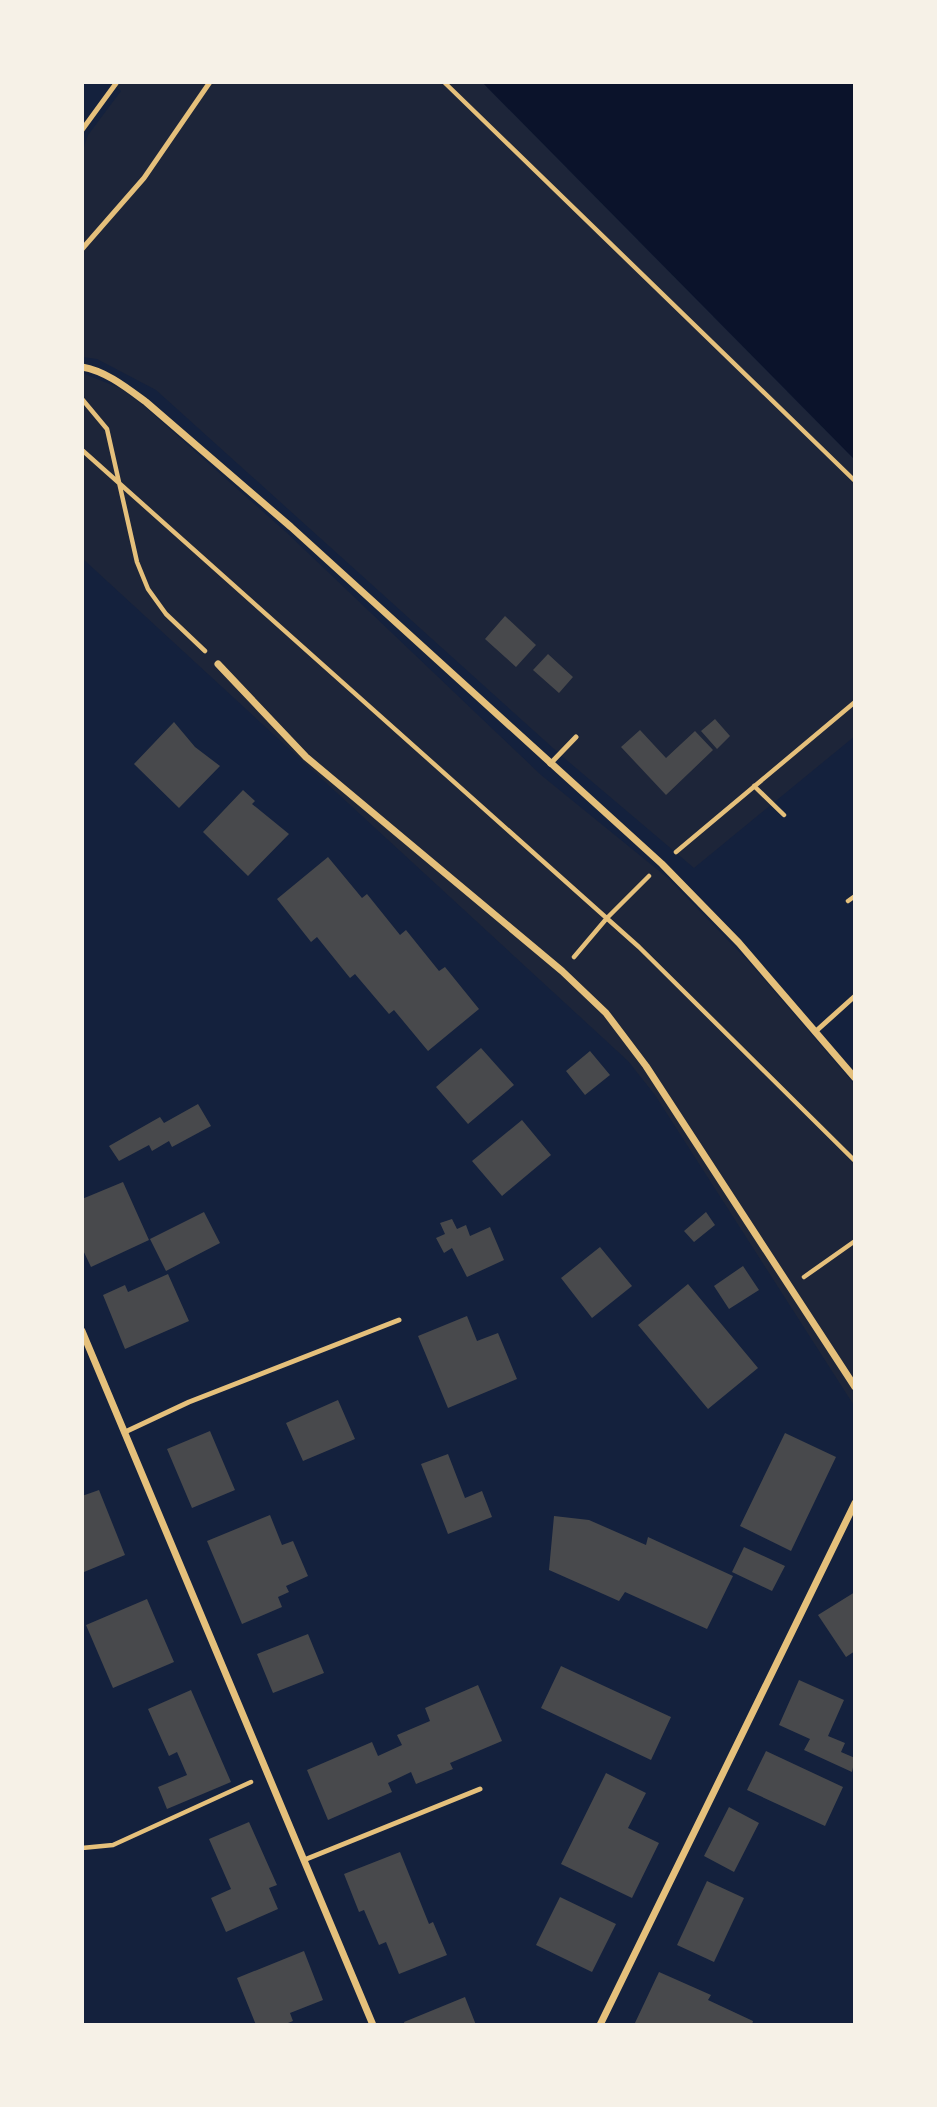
<svg xmlns="http://www.w3.org/2000/svg" width="937" height="2107" viewBox="0 0 937 2107" font-family="'Roboto Condensed',sans-serif">
<style>
.green{fill:#1d2539}
.water{fill:#0b132b}
.building{fill:#48494c}
.lines{fill:none;stroke-linecap:round;stroke-linejoin:round}
.path{stroke:#e5c07b;stroke-width:4.5}
.service{stroke:#e5c07b;stroke-width:5}
.minor{stroke:#e5c07b;stroke-width:7}
</style>
<rect width="100%" height="100%" fill="#14213d"/>
<path class="green" d="M111 82H482L855 460V736L694 868 563 757 156 390 97 359 82 357V153L88 135 121 91Z
M82 373 122 389 144 406 286 532 541 775 669 879 749 962 855 1085V1407L655 1095 628 1061 82 558Z"/>
<path class="water" d="M482 82H855V460Z"/>
<path class="building" d="M505 616 536 645 516 667 485 639Z
M548 654 573 677 559 693 533 670Z
M715 719 730 736 717 749 701 731Z
M174 722 195 747 220 766 179 808 134 764Z
M640 730 666 758 695 731 713 750 666 795 621 747Z
M243 790 255 801 252 804 289 834 248 876 203 832Z
M328 857 362 898 367 894 400 935 406 930 439 971 445 967 479 1009 428 1051 394 1010 389 1014 355 974 350 978 317 937 311 942 277 899Z
M481 1048 514 1085 468 1124 436 1087Z
M590 1051 610 1075 585 1095 566 1071Z
M198 1104 211 1126 172 1147 169 1141 152 1151 149 1145 119 1161 109 1146 160 1117 164 1123Z
M522 1120 551 1155 502 1196 472 1161Z
M123 1182 149 1240 91 1267 82 1248V1199Z
M204 1212 220 1243 166 1271 150 1239Z
M706 1212 715 1225 694 1242 684 1231Z
M452 1219 457 1229 466 1225 470 1236 490 1227 504 1260 467 1277 452 1248 444 1253 436 1238 445 1234 440 1223Z
M600 1247 632 1286 592 1318 561 1278Z
M743 1266 759 1290 729 1309 714 1286Z
M168 1274 189 1321 125 1349 103 1295 125 1285 128 1292Z
M688 1284 758 1368 708 1409 638 1325Z
M467 1316 477 1341 498 1333 517 1379 448 1408 418 1336Z
M338 1400 355 1439 303 1461 286 1423Z
M210 1431 235 1490 192 1508 167 1449Z
M785 1433 836 1457 791 1551 740 1526Z
M448 1454 465 1498 482 1491 492 1517 448 1534 421 1464Z
M99 1490 125 1555 84 1572 82 1496Z
M270 1515 282 1545 293 1541 308 1576 286 1586 289 1592 278 1597 282 1607 242 1624 207 1541Z
M554 1516 589 1520 646 1545 648 1537 733 1576 707 1629 625 1592 619 1601 549 1570Z
M744 1547 785 1566 772 1591 732 1572Z
M855 1592V1651L846 1657 818 1615Z
M147 1599 174 1662 113 1688 86 1625Z
M308 1634 324 1673 273 1693 257 1654Z
M561 1666 671 1717 651 1760 541 1708Z
M799 1680 844 1700 828 1736 845 1743 841 1752 855 1758 852 1772 804 1750 810 1739 779 1725Z
M478 1685 502 1741 450 1763 453 1769 416 1784 411 1772 388 1783 392 1792 328 1820 307 1770 372 1742 378 1756 402 1745 397 1735 430 1721 425 1708Z
M191 1690 231 1782 167 1809 158 1787 187 1775 177 1752 169 1756 148 1709Z
M766 1751 843 1787 825 1826 747 1790Z
M606 1773 646 1793 628 1828 659 1843 632 1898 561 1864Z
M729 1807 759 1823 734 1872 704 1856Z
M249 1822 277 1885 269 1888 278 1909 226 1932 211 1898 231 1889 209 1839Z
M400 1852 429 1924 433 1922 447 1955 399 1974 386 1942 379 1945 364 1910 359 1912 344 1874Z
M707 1881 744 1898 714 1962 677 1945Z
M560 1897 616 1924 592 1972 536 1945Z
M304 1951 323 2000 290 2013 293 2021 283 2025H256L237 1978Z
M659 1972 711 1995 708 2000 753 2021 752 2025H634Z
M465 1997 476 2025H405L404 2022Z"/>
<g class="lines">
<path class="path" d="M444 82 855 481
M82 399 107 429 137 562 148 589 166 614 205 651
M82 450 639 947 855 1161
M754 786 784 815
M676 852 855 702
M848 901 855 896
M574 957 607 918 649 876
M804 1277 855 1241
M82 1848 113 1845 251 1782"/>
<path class="service" d="M82 130 117 82
M82 249 144 178 210 82
M550 764 576 737
M815 1032 855 996
M125 1432 189 1402 399 1320
M304 1860 480 1789"/>
<path class="minor" d="M82 367C106 371 127 388 146 402L291 527 662 864 739 943 855 1078
M218 664 306 757 562 971 606 1013 646 1066 855 1387
M82 1331 373 2025
M600 2025 855 1503"/>
</g>
<rect width="937" height="2107" fill="none" stroke="#f6f1e7" stroke-width="168"/>
</svg>
